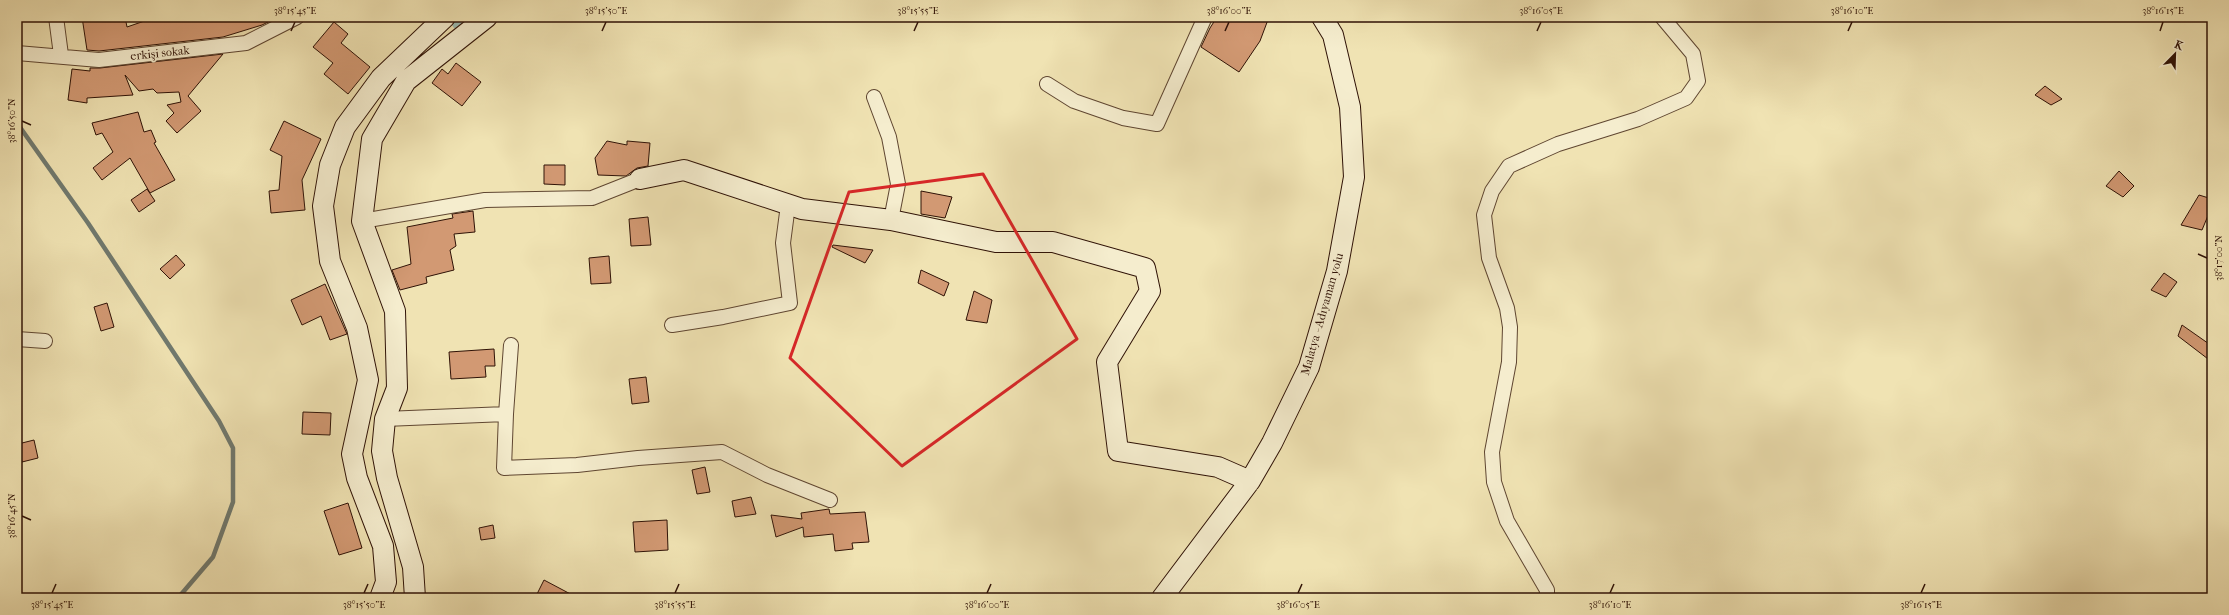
<svg xmlns="http://www.w3.org/2000/svg" width="2229" height="615" viewBox="0 0 2229 615" font-family="'IM FELL French Canon',serif">
<style>
.lines{fill:none;stroke-linecap:round;stroke-linejoin:round}
.stream{stroke:#70796e;stroke-width:4.5}
.canal{stroke:#9bbdb4;stroke-width:17}
.building{fill:#d29973;stroke:#2f1206}
.street-casing{stroke:#5f4631;stroke-width:16}
.secondary-casing{stroke:#2f1206;stroke-width:22}
.street{stroke:#f5edce;stroke-width:14}
.secondary{stroke:#f5edce;stroke-width:20}
.marked{fill:none;stroke:#d62828;stroke-width:3;stroke-linejoin:round}
.ticks{fill:none;stroke:#2f1206;stroke-width:1.5}
.labels{text-anchor:middle;stroke-width:3.5;stroke-linejoin:round;paint-order:stroke}
.street-label{font-size:12px;fill:#2f1206;stroke:#f5edce}
.neatline{fill:none;stroke:#2f1206;stroke-width:1.5}
.ticks-label{font-size:10px;text-anchor:middle;fill:#2f1206}
</style>
<rect width="100%" height="100%" fill="#f0e3b3"/>
<filter id="stains"><feTurbulence type="fractalNoise" baseFrequency=".005" numOctaves="4"/><feColorMatrix values="0 0 0 0 .2 0 0 0 0 .09 0 0 0 0 .02 0 0 0 .5 -.17"/></filter>
<radialGradient id="worn" r=".72"><stop offset=".6" stop-color="#630" stop-opacity="0"/><stop offset="1" stop-color="#630" stop-opacity=".3"/></radialGradient>
<g class="lines">
<path class="stream" d="M17 123 88 223 219 421 233 448V502L213 557 178 598"/>
<path class="canal" d="M460 22 465 17"/>
</g>
<path class="building" d="M82 17H125L127 27 156 17H278L262 25 223 37 99 51 87 50Z
M1217 17H1269L1260 41 1239 72 1201 47 1210 28Z
M334 22 348 34 341 43 370 67 348 94 324 74 333 63 313 47Z
M223 54 188 96 201 111 177 133 166 121 174 113 167 105 181 102 179 92 157 93 153 89 139 91 125 75 133 95 87 98V103L68 100 72 69 90 71V68H100Z
M456 63 481 82 462 106 432 83 442 69 448 74Z
M2045 86 2062 99 2051 105 2035 95Z
M138 112 144 132 151 130 156 142 154 143 175 180 150 193 130 158 102 180 93 168 113 152 102 133 96 135 92 123Z
M284 121 321 139 302 180 305 210 271 213 269 191 279 190 282 156 270 150Z
M607 141 627 145V141L650 143 648 166 637 168 626 176 598 175 595 158Z
M544 165H565V185L544 184Z
M2119 171 2134 186 2123 197 2106 186Z
M147 189 155 201 139 212 131 200Z
M921 191 952 197 945 218 921 214Z
M2199 195 2212 199V206L2202 230 2181 225Z
M473 211 475 232 454 234 456 246 450 250 454 270 426 277 427 283 400 290 392 270 411 264 407 227 453 218 452 214Z
M648 217 651 245 631 246 629 219Z
M833 245 873 250 865 263 832 247Z
M176 255 185 265 170 279 160 269Z
M609 256 611 283 591 284 589 258Z
M921 270 949 283 944 296 918 283Z
M2164 273 2177 282 2166 297 2151 290Z
M325 284 347 334 330 340 321 316 302 325 291 300Z
M974 291 992 300 987 323 966 320Z
M107 303 114 327 101 331 94 307Z
M2182 325 2212 346V362L2178 336Z
M494 349 495 366H485L486 377 451 379 449 352Z
M646 377 649 402 632 404 629 379Z
M303 412 331 413 330 435 302 434Z
M34 440 38 458 22 462 18 444Z
M705 467 710 492 697 494 692 470Z
M751 497 756 514 735 517 732 501Z
M348 503 362 548 339 555 324 511Z
M829 509 830 514 865 512 869 542 852 543 853 549 835 551 833 534 804 537 803 527 776 537 771 515 802 519 801 513Z
M667 520 668 550 635 552 633 522Z
M493 525 495 538 481 540 479 528Z
M544 580 578 598H535Z"/>
<g class="lines">
<g class="street-casing">
<path id="street" d="M56 17 61 55
M17 53 99 60 246 43 297 17
M1047 84 1074 101 1123 118 1157 124 1205 17
M874 97 889 137 898 184 891 220
M362 221 485 200 592 198 640 179
M672 325 723 317 790 303 783 243 788 205
M17 339 45 341
M511 345 506 414 504 468 577 465 638 458 722 452 767 475 830 500
M385 419 506 414
M1547 598V590L1507 521 1494 482 1492 452 1509 362 1510 327 1507 308 1489 258 1484 215 1492 191 1509 166 1558 144 1638 119 1686 98 1698 81 1693 54 1662 17"/>
</g>
<g class="secondary-casing">
<path id="secondary" d="M640 179 684 170 802 209 891 220 996 242H1053L1145 268 1150 291 1107 362 1118 451 1218 467 1250 481
M380 598 386 582 383 546 357 478 352 454 368 380 357 328 330 261 323 206 330 165 345 127 381 78 445 17
M415 598 413 567 387 478 382 451 385 419 397 388 395 311 362 221 372 139 406 81 487 17
M1162 598 1250 481 1272 443 1309 367 1337 271 1354 177 1350 107 1333 35 1322 17"/>
</g>
<use href="#street" class="street"/>
<use href="#secondary" class="secondary"/>
</g>
<path class="marked" d="M983 174 1077 339 902 466 790 358 849 192Z"/>
<path class="ticks" d="M291 31 295 22M602 31 606 22M914 31 918 22M1225 31 1229 22M1537 31 1541 22M1848 31 1852 22M2160 31 2163 22M22 121 31 125M2198 254 2207 258M22 516 31 520M52 593 56 584M364 593 368 584M675 593 679 584M987 593 991 584M1298 593 1302 584M1610 593 1614 584M1921 593 1925 584"/>
<g class="labels">
<g class="street-label">
<text transform="translate(160 53) rotate(-6)" y="4">erkişi sokak</text>
<text transform="translate(1322 314) rotate(-74)" y="4">Malatya - Adıyaman yolu</text>
</g>
</g>
<rect width="2229" height="615" fill="none" stroke="#f0e3b3" stroke-width="44"/>
<g transform="translate(2175 54) rotate(23)" stroke="#f5edce" stroke-width="3" paint-order="stroke">
<path d="M0-3L7 15L0 10L-7 15Z" fill="#2f1206"/>
<text y="-6" font-size="11" font-weight="bold" text-anchor="middle" fill="#2f1206">K</text>
</g>
<rect x="22" y="22" width="2185" height="571" class="neatline"/>
<g class="ticks-label">
<text x="295" y="14">38°15'45"E</text>
<text x="606" y="14">38°15'50"E</text>
<text x="918" y="14">38°15'55"E</text>
<text x="1229" y="14">38°16'00"E</text>
<text x="1541" y="14">38°16'05"E</text>
<text x="1852" y="14">38°16'10"E</text>
<text x="2163" y="14">38°16'15"E</text>
<text transform="translate(11 121) rotate(-90)" y="4">38°16'50"N</text>
<text transform="translate(2218 258) rotate(-90)" y="4">38°17'00"N</text>
<text transform="translate(11 516) rotate(-90)" y="4">38°16'45"N</text>
<text x="52" y="608">38°15'45"E</text>
<text x="364" y="608">38°15'50"E</text>
<text x="675" y="608">38°15'55"E</text>
<text x="987" y="608">38°16'00"E</text>
<text x="1298" y="608">38°16'05"E</text>
<text x="1610" y="608">38°16'10"E</text>
<text x="1921" y="608">38°16'15"E</text>
</g>
<rect width="100%" height="100%" filter="url(#stains)"/>
<rect width="100%" height="100%" fill="url(#worn)"/>
</svg>
